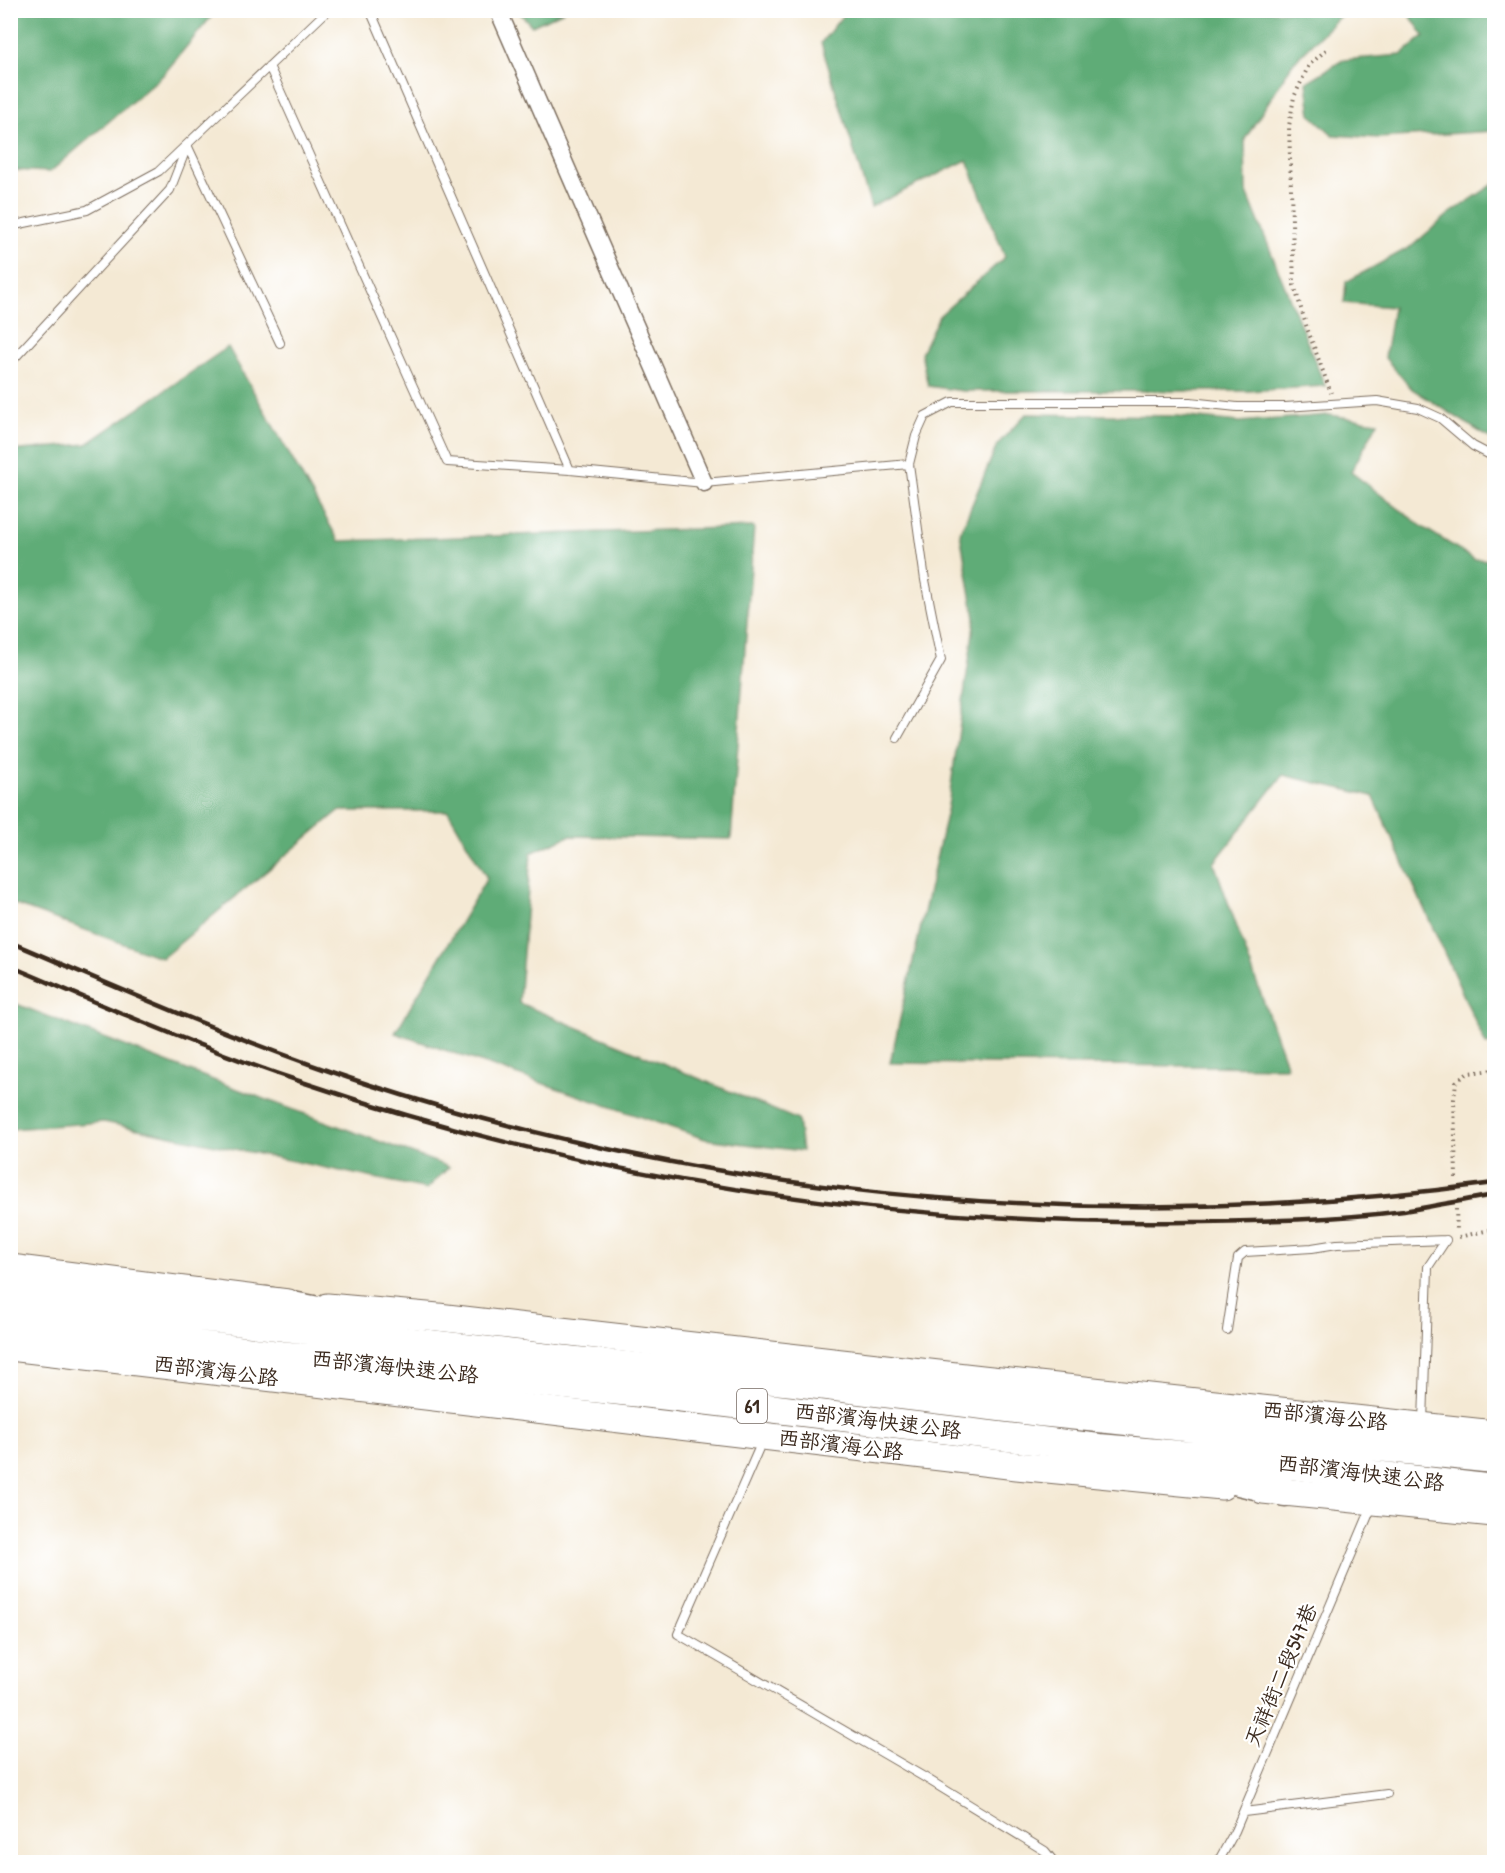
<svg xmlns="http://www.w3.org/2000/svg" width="1505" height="1873" viewBox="0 0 1505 1873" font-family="'Patrick Hand','LXGW WenKai TC',sans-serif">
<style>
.forest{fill:#5fac77;stroke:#4d6b4a;stroke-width:1.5}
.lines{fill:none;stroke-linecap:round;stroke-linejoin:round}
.service-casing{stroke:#7c6d5e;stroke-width:10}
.minor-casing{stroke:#7c6d5e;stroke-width:19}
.primary-casing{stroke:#7c6d5e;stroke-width:29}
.trunk-casing{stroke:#7c6d5e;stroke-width:31}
.path{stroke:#7c6d5e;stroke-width:4;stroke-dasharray:1.5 4.5;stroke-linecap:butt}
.service{stroke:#fff;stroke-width:8}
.minor{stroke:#fff;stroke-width:16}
.primary{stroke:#fff;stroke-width:27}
.trunk{stroke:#fff;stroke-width:28}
.rail{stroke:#3b2a1e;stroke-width:4.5}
.labels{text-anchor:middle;stroke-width:4.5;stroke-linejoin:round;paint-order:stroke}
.shield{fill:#fff;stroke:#766a62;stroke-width:1.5}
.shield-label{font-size:20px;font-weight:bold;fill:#3b2a1e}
.street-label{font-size:21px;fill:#3b2a1e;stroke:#fff}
</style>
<rect width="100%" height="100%" fill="#fff"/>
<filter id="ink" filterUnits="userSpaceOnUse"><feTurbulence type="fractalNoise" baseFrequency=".0167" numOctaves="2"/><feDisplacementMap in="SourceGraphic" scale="12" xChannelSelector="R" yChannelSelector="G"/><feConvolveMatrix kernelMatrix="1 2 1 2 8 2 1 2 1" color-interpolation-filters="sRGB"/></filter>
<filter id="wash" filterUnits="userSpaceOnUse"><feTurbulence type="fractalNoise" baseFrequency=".008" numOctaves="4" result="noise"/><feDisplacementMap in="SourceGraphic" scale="24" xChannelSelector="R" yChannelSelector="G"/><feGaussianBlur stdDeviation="1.35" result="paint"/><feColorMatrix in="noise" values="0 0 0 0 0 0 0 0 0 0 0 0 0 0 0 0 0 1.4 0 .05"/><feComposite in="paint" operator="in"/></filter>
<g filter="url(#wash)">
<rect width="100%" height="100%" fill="#f4e9d4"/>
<path class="forest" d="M847 10 1345 11 1293 63 1245 139 1246 190 1325 386 1249 391H963L928 386 921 353 939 316 1005 257 967 160 871 207 821 43Z
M10 11 11 10 216 11 163 75 50 172 11 170Z
M518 11H564L532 26Z
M1407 11H1494V131L1379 138 1333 135 1311 115 1307 82 1343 60 1401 55 1424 36Z
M1494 184V441L1412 389 1385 358 1393 307 1344 303 1346 282 1412 246 1449 214Z
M228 347 339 541 754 527 731 839 569 836 531 853 519 1003 798 1120 802 1151 705 1139 395 1033 487 878 448 811H339L162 958 11 903V451L87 444Z
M1026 414 1177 416 1239 422 1329 415 1378 422 1351 472 1424 528 1474 559 1494 560V1044L1486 1045 1373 796 1283 775 1214 863 1287 1067 890 1063 948 806 975 618 960 533 997 445Z
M11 1002 213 1080 449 1167 427 1189 104 1122 11 1129Z"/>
</g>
<g filter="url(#ink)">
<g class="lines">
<g class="service-casing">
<path id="service" d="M370 10 570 470
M269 66 447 462 570 470 704 483 909 464
M187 145 280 343
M10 226 87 210 159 171 328 10
M10 363 170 190 186 149
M897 738 941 660 925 580 909 464 916 436 925 416 952 402H1190L1237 407H1285L1377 401 1418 408 1440 418 1473 446 1494 457
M1227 1330 1238 1258 1245 1252 1312 1248 1337 1244 1446 1240
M1423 1423 1428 1267 1446 1240
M763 1439 678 1634 924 1777 1045 1851 1054 1862
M1244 1812 1387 1794
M1218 1862 1235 1831 1372 1506"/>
</g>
<g class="minor-casing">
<path id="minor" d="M498 10 704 483"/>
</g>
<g class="primary-casing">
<path id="primary" d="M10 1268 288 1303
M327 1307 438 1317 982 1379 1494 1434
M10 1347 1017 1466 1222 1486
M1263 1490 1494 1513"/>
</g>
<g class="trunk-casing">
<path id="trunk" d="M10 1295 576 1361 794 1382 1040 1412 1494 1459
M266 1301 350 1317
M10 1322 279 1355 660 1395 1099 1448 1263 1462 1494 1489
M1192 1470 1285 1492"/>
</g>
<path class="path" d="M1326 50 1309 65 1294 97 1289 126 1294 285 1307 328 1331 393
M1456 1178 1454 1099 1456 1082 1468 1073 1494 1070
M1456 1209 1457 1232
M1459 1237 1494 1229"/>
<use href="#service" class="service"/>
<use href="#minor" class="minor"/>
<use href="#primary" class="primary"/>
<use href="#trunk" class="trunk"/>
<path class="rail" d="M10 942C128 992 245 1044 367 1084 730 1202 1116 1234 1494 1183
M10 966C107 1007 202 1049 302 1082 587 1179 889 1226 1190 1222 1261 1221 1334 1220 1404 1211 1434 1206 1464 1200 1494 1195"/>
</g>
</g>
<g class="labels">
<rect class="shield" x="737" y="1389" width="30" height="34" rx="4.5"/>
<g class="shield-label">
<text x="752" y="1413">61</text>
</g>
<g class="street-label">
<text transform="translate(395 1367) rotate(6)" y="7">西部濱海快速公路</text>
<text transform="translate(216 1371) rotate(7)" y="7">西部濱海公路</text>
<text transform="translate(1325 1416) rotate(6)" y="7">西部濱海公路</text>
<text transform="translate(878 1421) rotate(7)" y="7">西部濱海快速公路</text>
<text transform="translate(841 1445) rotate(7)" y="7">西部濱海公路</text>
<text transform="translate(1361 1473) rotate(7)" y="7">西部濱海快速公路</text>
<text transform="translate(1281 1675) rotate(-67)" y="7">天祥街二段547巷</text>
</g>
</g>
<rect width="1505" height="1873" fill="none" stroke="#fff" stroke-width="36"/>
</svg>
